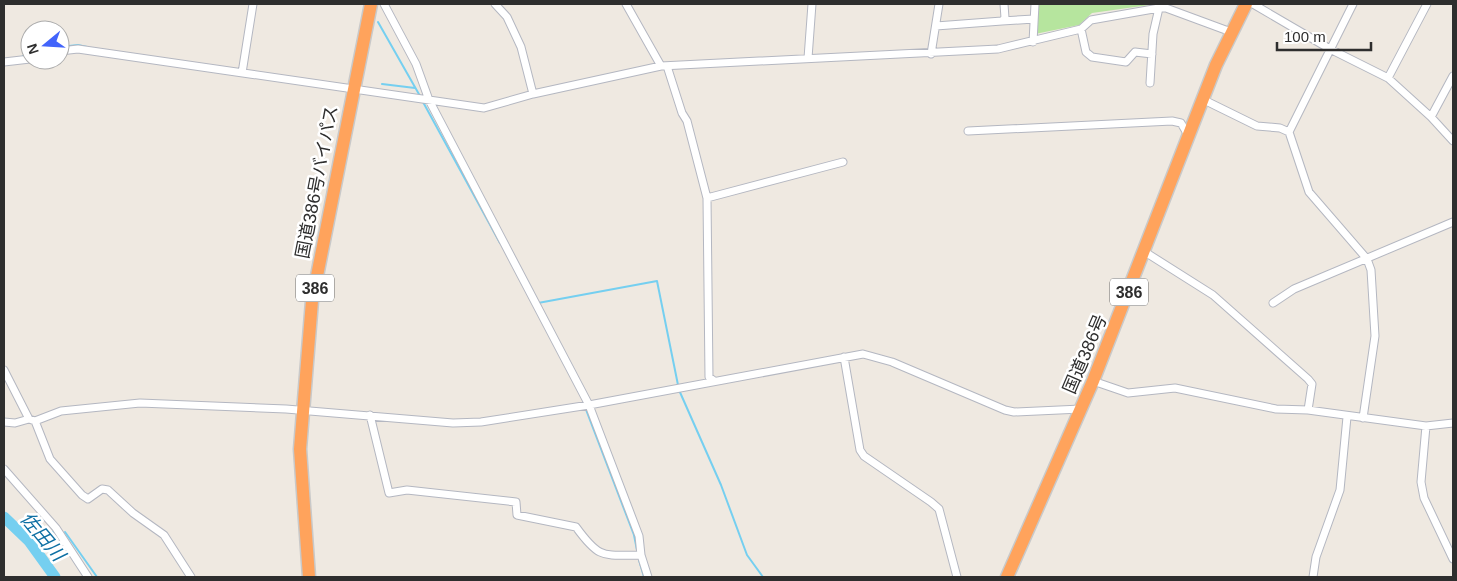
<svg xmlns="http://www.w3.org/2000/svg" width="1457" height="581" viewBox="0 0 1457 581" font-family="Arial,'Noto Sans JP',sans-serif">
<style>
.green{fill:#b6e59e}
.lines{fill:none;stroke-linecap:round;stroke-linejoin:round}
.stream{stroke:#75cff0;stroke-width:2}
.river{stroke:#75cff0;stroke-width:11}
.street-casing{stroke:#b4b7c1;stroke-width:9}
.highway-casing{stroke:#c9c9c9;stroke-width:15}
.street{stroke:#fff;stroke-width:7}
.highway{stroke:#ffa35c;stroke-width:12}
.labels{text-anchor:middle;stroke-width:5;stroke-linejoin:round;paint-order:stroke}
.shield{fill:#fff;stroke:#6d6d6d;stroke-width:1}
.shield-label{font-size:16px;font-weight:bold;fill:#2e2e2e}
.street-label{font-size:18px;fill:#2e2e2e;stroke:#fff}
.water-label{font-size:19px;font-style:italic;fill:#0d6fa3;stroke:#fff}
</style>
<rect width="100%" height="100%" fill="#efe9e1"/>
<path class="green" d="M1037 4H1156L1092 13 1079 25 1035 34Z"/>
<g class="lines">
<path class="stream" d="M378 22 420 96
M60 47 78 45 87 47
M23 56 30 55
M382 84 415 88
M423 102 500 243
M538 303 657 281 678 385
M679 390 721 485 747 555 763 577
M585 407 634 535 637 550
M65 532 97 577
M20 533 54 532
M639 560 644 577"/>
<path class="river" d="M4 517 29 541 55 577"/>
<g class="street-casing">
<path id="street" d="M384 4 416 64 429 100 589 405 639 536 641 555 648 577
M495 4 507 17 521 47 533 94
M626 4 661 66
M1253 4 1330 49 1388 78 1431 117 1453 141
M1002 21 1034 19
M936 26 1002 21 1005 18 1004 4
M1081 29 1086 52 1092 57 1126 62 1135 52 1152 54
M1033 42 1035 4
M60 51 78 49 484 108 533 94 661 66 998 49 1081 29 1091 20 1159 8H1166L1231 32
M931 54 939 4
M808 58 812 4
M4 62 30 59
M667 66 682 113 687 121 707 198 709 377 713 380
M242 73 253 4
M1388 78 1427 4
M1150 83 1153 34 1159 8
M1202 99 1257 126 1280 128 1289 132 1309 192 1367 259 1371 270 1375 336 1363 418
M1431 117 1453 76
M968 131 1172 121 1181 123 1188 135
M1289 132 1353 4
M707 198 843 162
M1145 252 1213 295 1308 379 1312 384 1308 410
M1273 303 1294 289 1453 222
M844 357 860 450 864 456 931 502 939 509 957 577
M4 370 29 419
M1093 381 1128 393 1175 388 1276 409 1308 410 1426 426 1453 423
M370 415 389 493 407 490 516 502 517 515 576 527C600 560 603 555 641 555
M35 421 50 459 82 495 88 499 102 489 108 490 133 513 164 535 191 577
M4 422 15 423 29 419 35 421 61 411 140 403 286 409 453 423 481 422 589 405 863 354 892 362 1005 410 1014 412 1081 409
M1426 426 1421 482 1424 498 1453 559
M4 469 56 528 88 577
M1313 577 1316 557 1340 490 1347 417"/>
</g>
<g class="highway-casing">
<path id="highway" d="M309 577 300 449 312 301 371 4
M1007 577 1093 381 1216 65 1246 4"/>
</g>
<use href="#street" class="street"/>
<use href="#highway" class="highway"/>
</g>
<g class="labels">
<g class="shield">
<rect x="296" y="274.5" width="38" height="27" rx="4"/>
<rect x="1110" y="278.5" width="38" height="27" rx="4"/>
</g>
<g class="shield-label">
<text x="315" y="294">386</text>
<text x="1129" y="298">386</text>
</g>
<g class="street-label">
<text transform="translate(317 182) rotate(-79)" y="6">国道386号バイパス</text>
<text transform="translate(1085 354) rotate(-67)" y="6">国道386号</text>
</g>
<g class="water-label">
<text transform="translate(43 536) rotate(50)" y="7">佐田川</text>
</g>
</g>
<rect width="1457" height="581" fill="none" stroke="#2e2e2e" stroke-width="10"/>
<g transform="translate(45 45) rotate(252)"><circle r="24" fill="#ffffff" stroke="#ababab"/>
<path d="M0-4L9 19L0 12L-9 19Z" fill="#4264fb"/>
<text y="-8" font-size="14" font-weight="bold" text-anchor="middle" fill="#2e2e2e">N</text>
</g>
<path d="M1277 42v8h94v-8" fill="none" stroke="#2e2e2e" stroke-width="2.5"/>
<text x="1284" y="42" font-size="15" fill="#2e2e2e" stroke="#ffffff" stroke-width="4" paint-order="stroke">100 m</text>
</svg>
